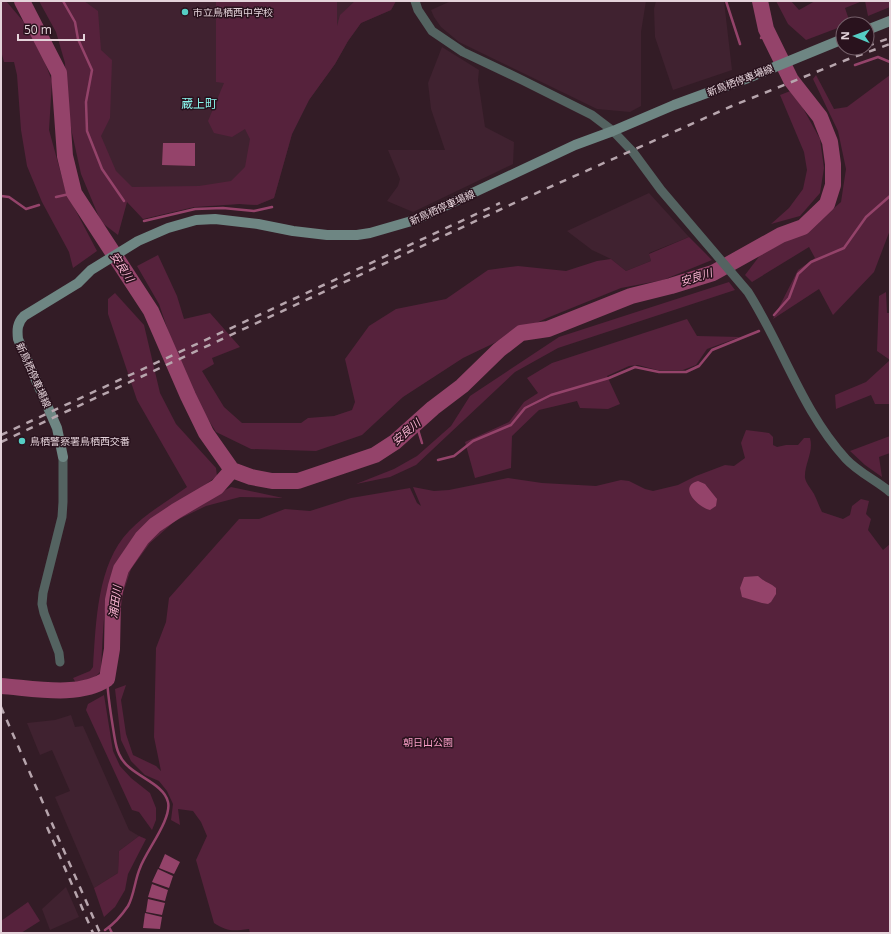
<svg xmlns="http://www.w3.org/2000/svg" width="891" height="934" viewBox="0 0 891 934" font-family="'Open Sans','Noto Sans JP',sans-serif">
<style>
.built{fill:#402230}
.green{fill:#56223c}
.water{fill:#94436a}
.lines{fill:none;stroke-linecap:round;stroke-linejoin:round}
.stream{stroke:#94436a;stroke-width:2.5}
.river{stroke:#94436a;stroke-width:16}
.tertiary{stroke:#546361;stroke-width:9}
.secondary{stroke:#6e8683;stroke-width:10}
.rail{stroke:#b7a5ad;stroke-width:2.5;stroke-dasharray:7 7;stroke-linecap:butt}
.poi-dot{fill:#55cec4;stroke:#29121d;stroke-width:1.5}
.labels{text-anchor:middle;stroke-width:3;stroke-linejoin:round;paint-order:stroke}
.poi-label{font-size:10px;fill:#e4d3da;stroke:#29121d;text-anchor:start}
.street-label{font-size:10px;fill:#e4d3da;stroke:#29121d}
.park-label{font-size:10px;fill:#fa9fc8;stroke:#29121d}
.water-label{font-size:11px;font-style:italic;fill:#fbb5d3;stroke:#29121d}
.quarter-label{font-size:12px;fill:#8af4eb;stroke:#29121d}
</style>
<rect width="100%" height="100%" fill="#331c26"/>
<path class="built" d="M78 1H396L391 10 361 23 348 41 335 64 309 100 292 134 274 198 257 205 239 204 194 207 143 219 104 167Z
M451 1H646L641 32V106L630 112 597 109 459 42 441 27 434 17 431 10Z
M656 1H724L732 70 673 90 655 37 654 9Z
M442 47 479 70 478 80 485 127 514 142 513 164 413 212 387 201 398 186 400 179 388 150H445L431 109 428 83Z
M649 193 689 237 649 253 651 261 626 271 611 259 592 250 567 231Z
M71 715 75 727 83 726 129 830 139 836 119 851 118 873 94 888 55 797 70 791 52 750 40 755 27 723 55 720Z
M66 887 79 917 50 930 42 909Z"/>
<path class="green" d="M1 1H6L34 34 52 81 49 130 66 192 97 251 73 268 69 252 42 202 27 166 21 130 17 75 14 62H4L1 51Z
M39 1H84L98 11 101 50 112 60 110 118 101 136 116 171 132 187 199 186 231 181 245 167 250 139 245 129 232 137 214 133 208 121 224 83 216 82V1H337V26L340 15 355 1H396L391 10 361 23 348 41 335 64 309 100 292 134 274 198 257 205 239 204 194 207 143 219 127 202 118 235 101 222 81 174 67 110 65 63 56 32Z
M776 1H791L799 10 815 1 860 2 845 8 850 23 843 24V26L806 40 788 24Z
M865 1H890V7L868 16Z
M816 75 834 109 847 107 890 75V230L874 272 833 315 819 289 773 319 798 270 815 258 809 247 752 282 745 275 761 254 807 231 841 202 846 169 838 131 813 79Z
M793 90 820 139 824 168 820 193 800 216 771 224 789 208 803 189 807 170 804 152 780 95Z
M689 237 712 260 663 280 621 288 547 318 463 358 403 397 362 435 316 451 251 449 216 432 186 384 159 304 137 266 158 255 177 296 184 319 210 313 240 347 212 358 214 364 202 371 224 407 242 423H301L308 418 334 416 352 410 355 402 345 359 369 326 396 309 446 299 488 270 518 266 566 271 597 261 611 259 626 271 651 261 649 254Z
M729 282 735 290 558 348 515 372 416 465 390 477 356 484 394 469 417 456 451 426 470 396 559 337Z
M886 292 887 313H890V404H875L871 395 836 409 835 395 866 382 890 360 877 351 879 296Z
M115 293 144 325 160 393 176 424 216 468 217 476C206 484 196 492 184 499 174 505 163 511 153 519 101 561 105 610 101 671L95 677 76 683 73 678 90 671 93 667C96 623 97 564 129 531 146 513 168 501 187 487L137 400 108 314V299Z
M687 319 697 336 740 337 707 349 696 365 683 370H657L638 365 629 366 607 376 620 404 608 409 580 408 577 401 539 410 512 436 511 468 475 478 465 442 509 422 524 402 538 393 527 378 552 363Z
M746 430 769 433 773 437V445L777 447 786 445H798L804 438H810C814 452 804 464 805 478 806 483 811 489 814 494 817 500 819 506 822 512L843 519 850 515 852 506 861 499 869 501 866 514 871 519 868 530 883 550 890 544V933H250L249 929C233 931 228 932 214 923L196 860 207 836 201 822 193 811 178 809 180 825 171 820 173 804 167 791 159 781 145 775 131 761 121 740 115 689 126 685 121 700 126 734 133 755 156 766 161 771 154 737 156 648 166 622 169 598 239 519H259L285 509 310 511 351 498 410 488 417 503 421 506 413 487 434 491 449 490 508 478 542 483 596 486 621 480 629 481 645 489 653 491 678 485 696 476 725 465 734 466 745 458 741 443Z
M890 436V453L879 457 882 477 865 465 850 451Z
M231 487 283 498 240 497 206 506 175 521 150 543 131 569 123 593 118 628 115 678 109 682 114 662 117 597 125 570 149 536 189 509Z
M104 695 113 751 120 766 131 778 150 793 156 808V820L152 830 139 812 132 810 86 710 88 704Z
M139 836 146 839 128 874 125 890 115 907 104 917 94 888 118 873 119 851Z
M28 902 40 921 21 933H1V921Z"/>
<path class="water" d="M163 143H195V166L162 165Z
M698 481 705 484 717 499 716 506 710 510C699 508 677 487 698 481Z
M758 576C764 582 770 583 776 588V594L771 602 768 604 762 603 742 597 740 588 744 577Z
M165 854 180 862 174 874 159 868Z
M158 869 173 876 169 888 152 882Z
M152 884 168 890 165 901 148 897Z
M148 899 165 903 162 915 146 912Z
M145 913 162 917 160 929 143 928Z"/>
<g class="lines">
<path class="stream" d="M63 1 75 22 78 39 92 70 86 102 87 131 102 169 124 201
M726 1 740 44
M761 38 766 29
M855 65 878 57 890 62
M1 196 9 197 26 209 39 205
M56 197 74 193
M144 221 195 209 223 208 254 211 272 207
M774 315 789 298 798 274 811 262 844 248 866 217 890 196
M416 423 422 443
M438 460 454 456 473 441 511 425 525 408 551 395 609 378 635 367 659 372H686L699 366 712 350 759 331
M109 927 112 933
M105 930C114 924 122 915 128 906 134 896 135 879 140 868 146 851 172 819 168 802 163 781 128 776 119 754 116 748 115 740 114 734 111 715 108 698 107 679"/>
<path class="river" d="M22 1 59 73 65 156 74 193 151 311 188 396 206 433 232 470 251 477 272 481H298L375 455 395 442 433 408 462 386 499 350 521 333 548 329 631 296 671 286 713 273 781 235 803 227 827 204 833 185V164L830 142 820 117 791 80 766 29 760 1
M1 686C32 688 79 698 107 679L112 649 113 600 116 586 121 569 142 538 155 525 176 511 217 487 232 470"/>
<path class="tertiary" d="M415 1 418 10 432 31 463 52 522 80 592 115 613 131 633 152 661 190 748 292C783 347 802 411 846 459 858 472 877 481 890 492
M60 662 59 653 44 613 42 604 43 593 62 517 63 502V457"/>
<path class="secondary" d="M867 30 890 21
M63 457 57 428 18 339C17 330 17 323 24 316L78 283 91 270 138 241 168 228 196 220 215 219 258 224 293 231 327 235H357L370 233 415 220 575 145 613 131 674 105 748 78 843 39"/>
<path class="rail" d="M867 46 890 38
M1 435 500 203
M1 442 523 199 732 106 846 60 890 44
M1 707 100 933
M47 827 93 933"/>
</g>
<g class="poi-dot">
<circle cx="185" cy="12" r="4"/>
<circle cx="22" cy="441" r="4"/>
</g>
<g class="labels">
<g class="poi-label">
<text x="193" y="16">市立鳥栖西中学校</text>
<text x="30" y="445">鳥栖警察署鳥栖西交番</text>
</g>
<g class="street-label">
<text transform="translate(740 80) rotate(-21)" y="4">新鳥栖停車場線</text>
<text transform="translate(442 207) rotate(-24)" y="4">新鳥栖停車場線</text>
<text transform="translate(34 375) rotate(66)" y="4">新鳥栖停車場線</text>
</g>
<g class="park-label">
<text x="428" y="746">朝日山公園</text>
</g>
<g class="water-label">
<text transform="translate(122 267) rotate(57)" y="4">安良川</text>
<text transform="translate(696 277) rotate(-17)" y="4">安良川</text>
<text transform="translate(406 432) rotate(-40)" y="4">安良川</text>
<text transform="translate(115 602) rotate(-82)" y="4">浦田川</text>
</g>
<g class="quarter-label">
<text x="199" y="108">蔵上町</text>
</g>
</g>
<rect width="891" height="934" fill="none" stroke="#e4d3da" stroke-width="4"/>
<g transform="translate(855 36) rotate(271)"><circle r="19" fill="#29121d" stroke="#745f69"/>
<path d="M0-3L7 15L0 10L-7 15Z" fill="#55cec4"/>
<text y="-6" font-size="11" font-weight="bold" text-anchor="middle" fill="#e4d3da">N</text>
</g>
<path d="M18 34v6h66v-6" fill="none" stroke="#e4d3da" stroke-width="2"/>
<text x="24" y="34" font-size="12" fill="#e4d3da" stroke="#29121d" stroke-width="3" paint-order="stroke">50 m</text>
</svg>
